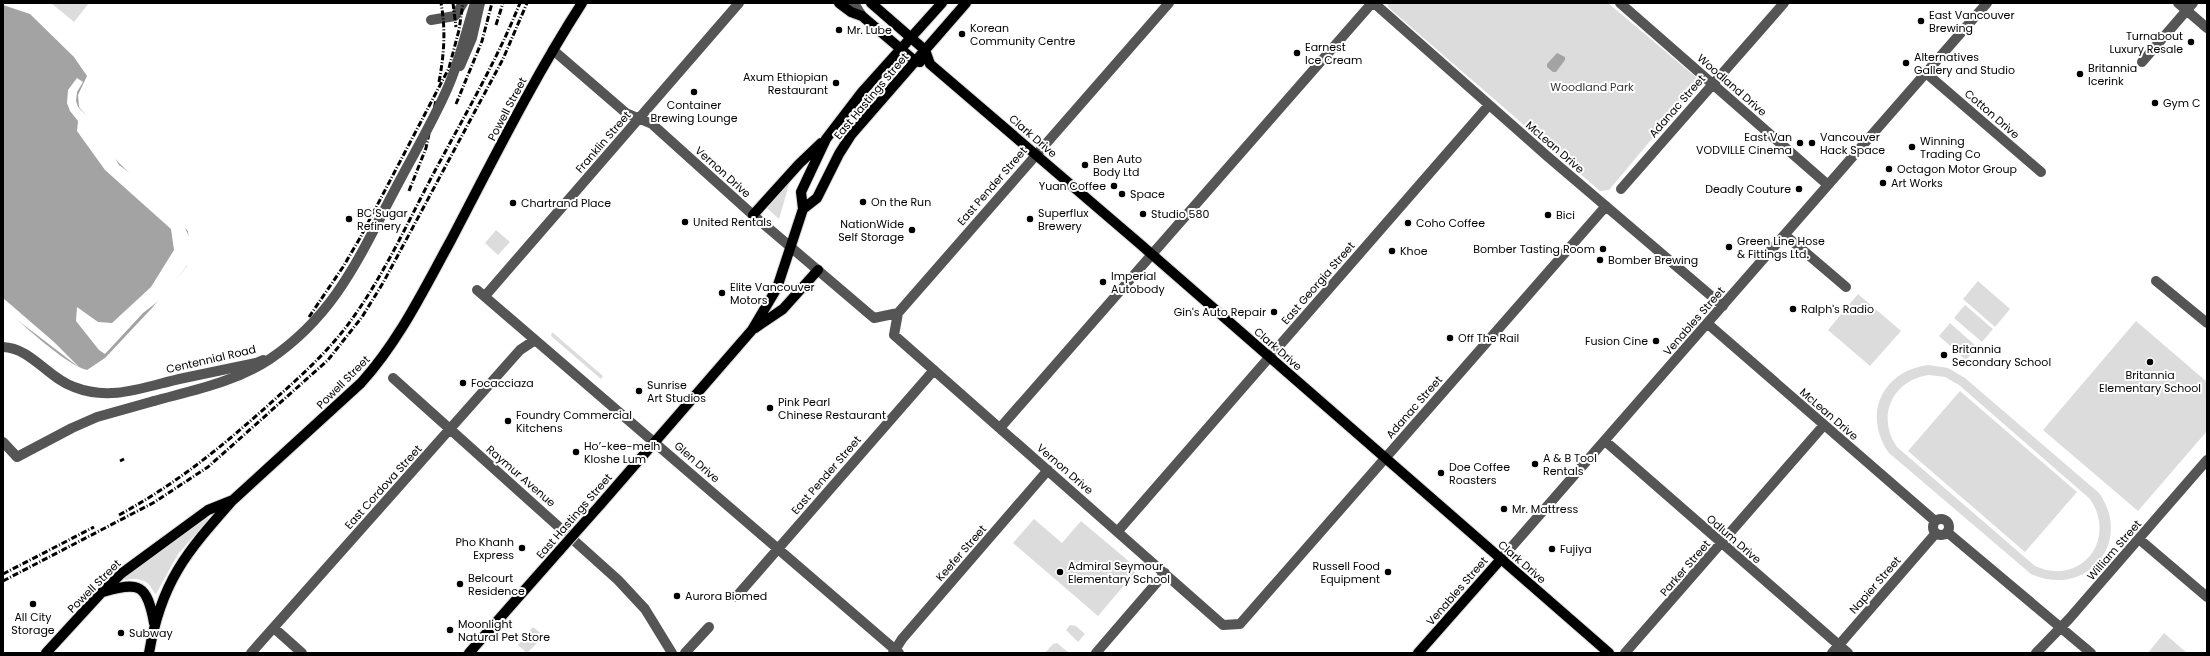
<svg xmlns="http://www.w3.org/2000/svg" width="2210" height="656" viewBox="0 0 2210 656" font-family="Poppins,sans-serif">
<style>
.green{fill:#dcdcdc;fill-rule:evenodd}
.water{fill:#a3a3a3}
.pier{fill:#fff}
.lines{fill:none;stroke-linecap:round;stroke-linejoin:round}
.major-casing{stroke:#dbdbdb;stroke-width:12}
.minor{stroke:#555;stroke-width:10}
.major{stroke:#000;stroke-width:10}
.rail{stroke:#000;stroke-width:3;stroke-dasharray:6 2 1 2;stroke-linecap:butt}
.major-bridge-casing{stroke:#dbdbdb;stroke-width:12;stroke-linecap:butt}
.minor-bridge{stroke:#555;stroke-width:10}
.major-bridge{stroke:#000;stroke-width:10}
.poi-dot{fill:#000;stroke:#fff;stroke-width:1.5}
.labels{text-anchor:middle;stroke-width:4;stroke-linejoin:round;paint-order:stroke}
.poi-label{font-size:11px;fill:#000;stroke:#fff;text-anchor:start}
.street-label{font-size:11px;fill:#000;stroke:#fff}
.park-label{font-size:11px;fill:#333;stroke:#fff}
</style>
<rect width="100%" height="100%" fill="#fff"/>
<path class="green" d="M51 3H89L74 22Z
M1387 3H1608L1697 78V85L1609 190 1600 191 1389 8Z
M790 181 779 219 767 208Z
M496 230 510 242 498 255 485 243Z
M1978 281 2010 309 1995 327 1963 299Z
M1858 294 1901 331 1870 366 1828 330Z
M1965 305 1993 329 1982 342 1954 318Z
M2136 321 2207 382V431L2138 511 2043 430Z
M1950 323 1977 347 1966 360 1939 336Z
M552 332 603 376 601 379 551 336Z
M1928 365 1948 368 1965 378 2099 493C2134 542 2086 599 2031 574L1889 453C1862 415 1882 371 1928 365ZM1929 375 1945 377 1959 385 2090 499C2118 540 2080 587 2035 566L1897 447C1876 417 1892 380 1929 375Z
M1960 391 2077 492 2025 552 1908 451Z
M207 518 209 519 178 554 156 594C154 593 153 590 151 587 145 578 134 578 125 580L124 578Z
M1034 519 1062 543 1081 521 1138 569 1098 616 1013 543Z
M1070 625 1076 626 1085 634 1078 642 1066 630Z
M533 627 544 636 527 653 518 645Z
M2164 633 2187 653H2148Z
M1057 643 1069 653H1045L1053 644Z"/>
<path class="water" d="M3 5 30 14 74 57 87 76 78 95 79 107 90 120 114 158 188 231 190 252 187 266 152 308 105 358 87 370C67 366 20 322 3 307Z
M1557 53 1565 57V60L1556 72H1553L1547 67V64Z"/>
<path class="pier" d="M77 78 83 82 77 92 76 101 78 107 92 121 119 165 143 183 182 221 190 239 191 250 189 263 161 299 143 313 105 354 99 350 76 321 77 307 98 322 112 323 151 287 174 250 171 229 105 170 77 131 78 121 70 111 67 103 68 90Z
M3 298 54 342 80 368 3 309Z"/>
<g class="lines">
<g class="major-casing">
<path id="major" d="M839 3 851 12 862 16 915 61 920 62
M871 3 925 50 930 64 1140 244 1609 653
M803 209 817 198 839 154 851 135 966 3
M753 215 799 164 821 143
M755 328 783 309 818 270
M600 505 752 330 777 288 803 209 801 192 826 139 862 92 942 3
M103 592C139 581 147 584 154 623
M46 653 101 593 122 573 208 510 233 500 361 383C399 341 423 291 450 242 492 162 533 79 582 3
M149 653C161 582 186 553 232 501
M469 653 560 550
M1418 653 1501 559"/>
</g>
<path class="minor" d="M854 3 862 16
M1374 3 1547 156 1723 306
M1620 3 1828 185
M2178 3 2207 28
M431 20 455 16 463 3
M553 50 626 113 652 124 753 215 874 318 898 313 1169 3
M2142 62 2193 3
M460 66 472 38 480 3
M1926 73 2041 172
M1621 189 1784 3
M1785 235 1846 287
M2156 281 2207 323
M477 290 899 653
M485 296 739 3
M898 313 894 335 1223 625 1240 624 1606 206
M1708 324 1935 521
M3 347C31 348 48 378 74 387 112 402 146 386 184 378 208 373 232 368 256 363L263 360
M393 378 618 580 645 609 672 653
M1000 428 1372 3
M1605 441 1848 653
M3 442 17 457 72 428 97 417 154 401
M1933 527a8 8 0 1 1 16 0a8 8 0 1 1-16 0Z
M1118 531 1489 105
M1947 532 2091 653
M2139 539 2207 597
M1501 559 1987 3
M736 597 934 370
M274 628 302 653
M251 653 520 350 535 340
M685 653 709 627
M893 653 902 639 1048 470
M1096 653 1165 573
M1625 653 1824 425
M1832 653 1936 533
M2036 653 2069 619 2207 460"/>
<use href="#major" class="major"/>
<path class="rail" d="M453 3 456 27
M496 25 503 3
M439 82C444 55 446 30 441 3
M456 104 482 41 492 3
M409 191 426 148 436 100
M309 317 343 267 360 238 449 68 459 30 463 3
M120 461 124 459
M119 515C178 483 224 445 274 400 302 375 330 350 352 319 386 272 410 217 437 167 466 113 497 60 520 3
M3 574 94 527
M3 581 153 503 208 467 328 360 362 317 383 283 503 59 527 3"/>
<g class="major-bridge-casing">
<path id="major-bridge" d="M560 550 600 505"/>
</g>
<path class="minor-bridge" d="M154 401C194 390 235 382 270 359 333 316 357 262 391 197 410 160 432 124 448 87 460 60 466 31 475 3"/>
<use href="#major-bridge" class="major-bridge"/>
</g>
<g class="poi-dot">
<circle cx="1921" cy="21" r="4"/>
<circle cx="839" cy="30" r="4"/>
<circle cx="962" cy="34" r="4"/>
<circle cx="2191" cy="42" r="4"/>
<circle cx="1297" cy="53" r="4"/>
<circle cx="1906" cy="63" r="4"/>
<circle cx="2080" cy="74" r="4"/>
<circle cx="836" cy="83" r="4"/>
<circle cx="694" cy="92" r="4"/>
<circle cx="2155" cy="103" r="4"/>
<circle cx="1800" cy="143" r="4"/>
<circle cx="1812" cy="143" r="4"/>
<circle cx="1912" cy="147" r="4"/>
<circle cx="1085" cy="165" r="4"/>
<circle cx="1889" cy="169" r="4"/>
<circle cx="1883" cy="183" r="4"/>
<circle cx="1114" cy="186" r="4"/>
<circle cx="1799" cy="189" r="4"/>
<circle cx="1122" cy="194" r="4"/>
<circle cx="863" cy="202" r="4"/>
<circle cx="513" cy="203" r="4"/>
<circle cx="1143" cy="214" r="4"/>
<circle cx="1548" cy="215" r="4"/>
<circle cx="349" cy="219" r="4"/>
<circle cx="1030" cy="219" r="4"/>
<circle cx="685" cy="222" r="4"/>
<circle cx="1408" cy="223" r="4"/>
<circle cx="912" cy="230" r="4"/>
<circle cx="1729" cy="247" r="4"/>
<circle cx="1603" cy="249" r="4"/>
<circle cx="1392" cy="251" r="4"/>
<circle cx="1600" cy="260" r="4"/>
<circle cx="1103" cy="282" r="4"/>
<circle cx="722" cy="293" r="4"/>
<circle cx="1793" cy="309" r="4"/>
<circle cx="1274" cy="312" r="4"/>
<circle cx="1450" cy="338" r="4"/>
<circle cx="1656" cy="341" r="4"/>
<circle cx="1944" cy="355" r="4"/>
<circle cx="2150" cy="362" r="4"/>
<circle cx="463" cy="383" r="4"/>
<circle cx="639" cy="391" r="4"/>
<circle cx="770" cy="408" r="4"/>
<circle cx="508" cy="421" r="4"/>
<circle cx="576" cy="452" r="4"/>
<circle cx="1535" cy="464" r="4"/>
<circle cx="1441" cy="473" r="4"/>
<circle cx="1504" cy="509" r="4"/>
<circle cx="522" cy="548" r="4"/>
<circle cx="1552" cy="549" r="4"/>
<circle cx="1060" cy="572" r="4"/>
<circle cx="1388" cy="572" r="4"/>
<circle cx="460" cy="584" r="4"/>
<circle cx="677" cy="596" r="4"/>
<circle cx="33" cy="604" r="4"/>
<circle cx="450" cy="630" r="4"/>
<circle cx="121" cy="633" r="4"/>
</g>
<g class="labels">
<g class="poi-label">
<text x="1929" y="19">East Vancouver<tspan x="1929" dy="13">Brewing</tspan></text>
<text x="970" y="32">Korean<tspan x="970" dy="13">Community Centre</tspan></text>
<text x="847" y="34">Mr. Lube</text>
<text x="2183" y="40" text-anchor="end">Turnabout<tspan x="2183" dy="13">Luxury Resale</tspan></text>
<text x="1305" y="51">Earnest<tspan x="1305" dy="13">Ice Cream</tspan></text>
<text x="1914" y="61">Alternatives<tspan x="1914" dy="13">Gallery and Studio</tspan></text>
<text x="2088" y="72">Britannia<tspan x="2088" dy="13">Icerink</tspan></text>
<text x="828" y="81" text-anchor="end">Axum Ethiopian<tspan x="828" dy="13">Restaurant</tspan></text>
<text x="2163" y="107">Gym C</text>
<text x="694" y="109" text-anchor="middle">Container<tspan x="694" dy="13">Brewing Lounge</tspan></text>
<text x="1792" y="141" text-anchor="end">East Van<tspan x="1792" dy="13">VODVILLE Cinema</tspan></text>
<text x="1820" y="141">Vancouver<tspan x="1820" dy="13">Hack Space</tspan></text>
<text x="1920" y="145">Winning<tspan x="1920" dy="13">Trading Co</tspan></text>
<text x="1093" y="163">Ben Auto<tspan x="1093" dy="13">Body Ltd</tspan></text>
<text x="1897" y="173">Octagon Motor Group</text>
<text x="1891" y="187">Art Works</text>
<text x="1106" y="190" text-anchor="end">Yuan Coffee</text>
<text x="1791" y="193" text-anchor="end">Deadly Couture</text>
<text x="1130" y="198">Space</text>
<text x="871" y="206">On the Run</text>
<text x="521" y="207">Chartrand Place</text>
<text x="357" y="217">BC Sugar<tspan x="357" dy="13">Refinery</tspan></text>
<text x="1038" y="217">Superflux<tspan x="1038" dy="13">Brewery</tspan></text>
<text x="1151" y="218">Studio 580</text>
<text x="1556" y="219">Bici</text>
<text x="693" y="226">United Rentals</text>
<text x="1416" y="227">Coho Coffee</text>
<text x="904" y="228" text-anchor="end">NationWide<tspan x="904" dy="13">Self Storage</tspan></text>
<text x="1737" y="245">Green Line Hose<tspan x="1737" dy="13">&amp; Fittings Ltd.</tspan></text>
<text x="1595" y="253" text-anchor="end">Bomber Tasting Room</text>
<text x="1400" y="255">Khoe</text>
<text x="1608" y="264">Bomber Brewing</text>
<text x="1111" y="280">Imperial<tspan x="1111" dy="13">Autobody</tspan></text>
<text x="730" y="291">Elite Vancouver<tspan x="730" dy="13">Motors</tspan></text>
<text x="1801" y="313">Ralph's Radio</text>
<text x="1266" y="316" text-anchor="end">Gin's Auto Repair</text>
<text x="1458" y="342">Off The Rail</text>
<text x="1648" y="345" text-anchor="end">Fusion Cine</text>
<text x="1952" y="353">Britannia<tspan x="1952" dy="13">Secondary School</tspan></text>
<text x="2150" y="379" text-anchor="middle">Britannia<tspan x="2150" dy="13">Elementary School</tspan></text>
<text x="471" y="387">Focacciaza</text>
<text x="647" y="389">Sunrise<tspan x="647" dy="13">Art Studios</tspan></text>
<text x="778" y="406">Pink Pearl<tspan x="778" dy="13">Chinese Restaurant</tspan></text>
<text x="516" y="419">Foundry Commercial<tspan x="516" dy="13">Kitchens</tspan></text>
<text x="584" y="450">Ho’-kee-melh<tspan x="584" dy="13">Kloshe Lum</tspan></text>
<text x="1543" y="462">A &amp; B Tool<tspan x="1543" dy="13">Rentals</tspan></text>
<text x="1449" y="471">Doe Coffee<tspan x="1449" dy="13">Roasters</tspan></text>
<text x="1512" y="513">Mr. Mattress</text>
<text x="514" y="546" text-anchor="end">Pho Khanh<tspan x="514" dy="13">Express</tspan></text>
<text x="1560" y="553">Fujiya</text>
<text x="1068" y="570">Admiral Seymour<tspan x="1068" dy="13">Elementary School</tspan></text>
<text x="1380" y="570" text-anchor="end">Russell Food<tspan x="1380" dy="13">Equipment</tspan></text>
<text x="468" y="582">Belcourt<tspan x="468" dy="13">Residence</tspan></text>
<text x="685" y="600">Aurora Biomed</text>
<text x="33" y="621" text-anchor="middle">All City<tspan x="33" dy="13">Storage</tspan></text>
<text x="458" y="628">Moonlight<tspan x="458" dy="13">Natural Pet Store</tspan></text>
<text x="129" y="637">Subway</text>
</g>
<g class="street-label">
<text transform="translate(1732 85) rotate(41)" y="4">Woodland Drive</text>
<text transform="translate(871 96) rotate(-50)" y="4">East Hastings Street</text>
<text transform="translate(1677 106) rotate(-49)" y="4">Adanac Street</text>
<text transform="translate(507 109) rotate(-62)" y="4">Powell Street</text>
<text transform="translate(1992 114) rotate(41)" y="4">Cotton Drive</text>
<text transform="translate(1033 136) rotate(41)" y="4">Clark Drive</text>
<text transform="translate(603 142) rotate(-49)" y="4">Franklin Street</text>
<text transform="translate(1555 147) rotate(41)" y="4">McLean Drive</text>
<text transform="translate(723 172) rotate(42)" y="4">Vernon Drive</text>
<text transform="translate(992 186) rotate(-49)" y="4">East Pender Street</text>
<text transform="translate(1318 283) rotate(-49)" y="4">East Georgia Street</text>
<text transform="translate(1694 321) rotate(-49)" y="4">Venables Street</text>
<text transform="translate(1278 349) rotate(41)" y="4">Clark Drive</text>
<text transform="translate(211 359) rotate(-13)" y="4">Centennial Road</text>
<text transform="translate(343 382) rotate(-45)" y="4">Powell Street</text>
<text transform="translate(1414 407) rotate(-49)" y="4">Adanac Street</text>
<text transform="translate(1829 414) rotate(41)" y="4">McLean Drive</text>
<text transform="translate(697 462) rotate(41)" y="4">Glen Drive</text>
<text transform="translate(1065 469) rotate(41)" y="4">Vernon Drive</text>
<text transform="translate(826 475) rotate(-49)" y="4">East Pender Street</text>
<text transform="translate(521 476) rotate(41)" y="4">Raymur Avenue</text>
<text transform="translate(383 487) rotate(-48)" y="4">East Cordova Street</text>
<text transform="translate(574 516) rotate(-49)" y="4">East Hastings Street</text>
<text transform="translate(1734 539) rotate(41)" y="4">Odlum Drive</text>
<text transform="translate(2114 550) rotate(-49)" y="4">William Street</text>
<text transform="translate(961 553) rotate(-49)" y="4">Keefer Street</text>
<text transform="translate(1522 562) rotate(41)" y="4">Clark Drive</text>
<text transform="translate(1685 568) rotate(-49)" y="4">Parker Street</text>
<text transform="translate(1875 585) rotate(-49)" y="4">Napier Street</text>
<text transform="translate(94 586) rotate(-45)" y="4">Powell Street</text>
<text transform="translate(1457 591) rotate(-49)" y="4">Venables Street</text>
</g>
<g class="park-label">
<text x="1592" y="91">Woodland Park</text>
</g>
</g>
<rect width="2210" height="656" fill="none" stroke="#000000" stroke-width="8"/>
</svg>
